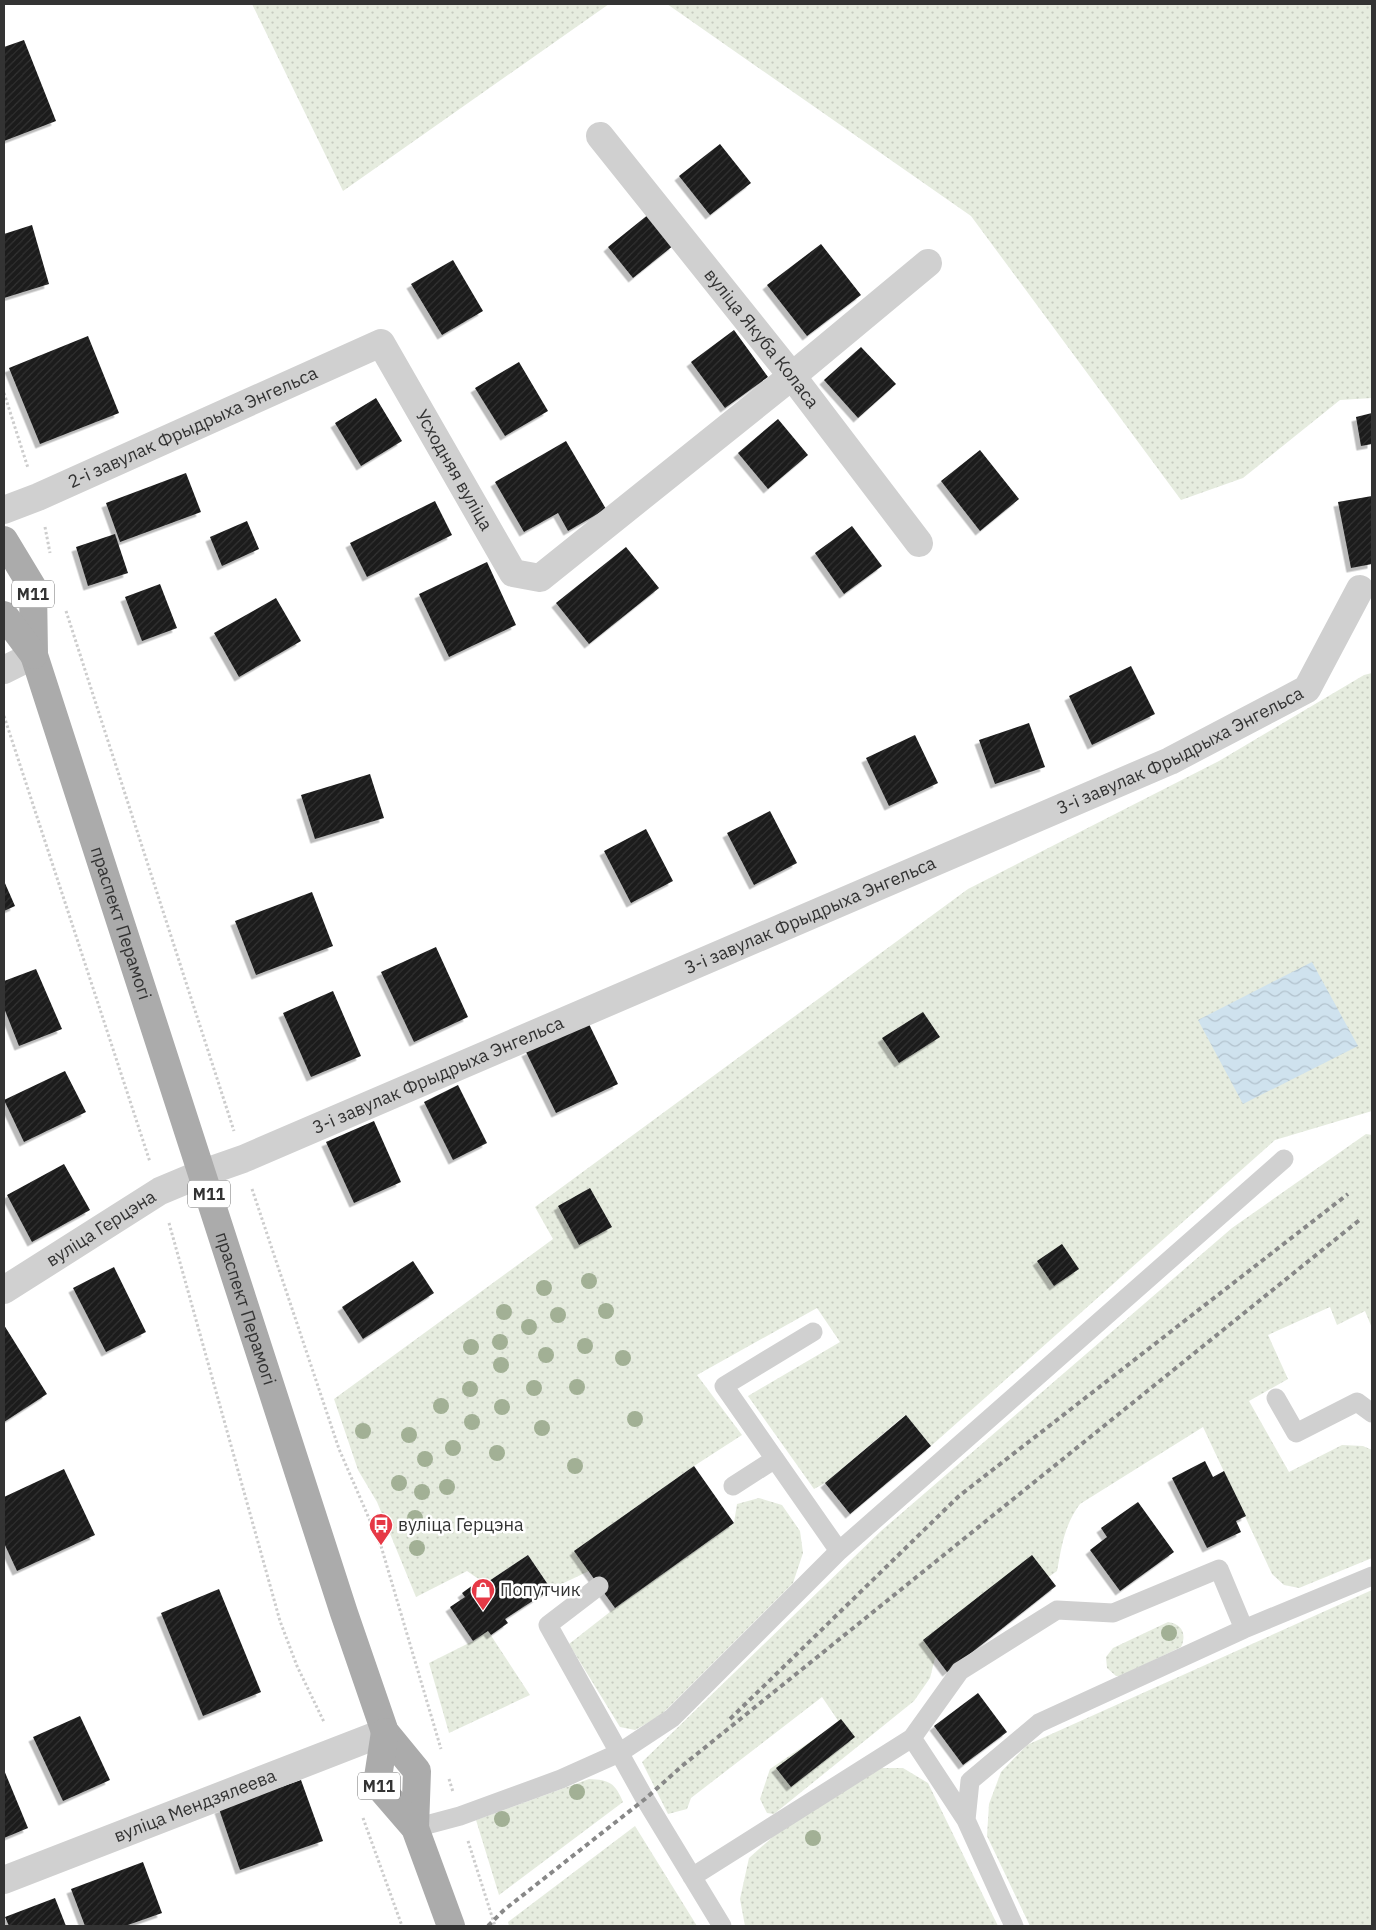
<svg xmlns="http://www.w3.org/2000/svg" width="1376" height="1930" viewBox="0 0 1376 1930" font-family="'IBM Plex Sans',sans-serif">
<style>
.grass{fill:url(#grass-dots)}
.water{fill:url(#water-waves)}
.building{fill:url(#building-hatch);filter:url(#shadow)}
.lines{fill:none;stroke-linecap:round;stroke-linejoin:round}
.path{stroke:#cdcdcd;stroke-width:3;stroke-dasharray:2.5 2.5;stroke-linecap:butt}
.lane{stroke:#d0d0d0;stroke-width:19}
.street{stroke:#d0d0d0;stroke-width:28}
.primary{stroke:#ababab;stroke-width:28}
.rail{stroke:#888;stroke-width:4;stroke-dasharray:5 4;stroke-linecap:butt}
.tree{fill:#a2b095}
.labels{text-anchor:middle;stroke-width:5;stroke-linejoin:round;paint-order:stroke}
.shield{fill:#fff;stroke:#707070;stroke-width:1}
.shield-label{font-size:16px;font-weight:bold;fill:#333}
.street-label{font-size:18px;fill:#333;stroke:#fff}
.poi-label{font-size:18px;fill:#333;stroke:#fff;text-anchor:start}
</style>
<defs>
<pattern id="grass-dots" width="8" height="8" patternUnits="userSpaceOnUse" patternTransform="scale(1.25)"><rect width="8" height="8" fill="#e6ecdf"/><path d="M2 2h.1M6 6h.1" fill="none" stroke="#c6cbc0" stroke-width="1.8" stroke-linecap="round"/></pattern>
<pattern id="water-waves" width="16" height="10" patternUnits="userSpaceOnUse" patternTransform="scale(1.25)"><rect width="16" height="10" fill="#cfe2ee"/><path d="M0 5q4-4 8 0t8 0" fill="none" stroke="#b2c2cd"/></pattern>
<pattern id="building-hatch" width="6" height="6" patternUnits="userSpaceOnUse" patternTransform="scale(1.25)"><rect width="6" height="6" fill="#1a1a1a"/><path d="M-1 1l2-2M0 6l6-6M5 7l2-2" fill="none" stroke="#333"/></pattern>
<filter id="shadow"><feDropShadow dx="-4.5" dy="4.5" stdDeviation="0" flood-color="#0004"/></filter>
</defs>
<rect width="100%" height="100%" fill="#fff"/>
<path class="grass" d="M252 4H609L343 191Z
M667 4H1372V398L1340 400 1243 478 1181 500 971 216Z
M1372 673V1111L1275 1140 931 1446 905 1415 825 1483 814 1489 748 1396 840 1342 817 1308 697 1375 742 1435 694 1466 575 1551 589 1571 551 1589 528 1555 483 1585 480 1580 467 1571 416 1597 377 1502 358 1470 334 1399 553 1239 535 1207 968 889 1219 761 1364 675Z
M1366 1134 1372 1135V1328L1365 1311 1337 1325 1330 1307 1268 1335 1288 1379 1249 1401 1289 1472 1342 1445 1363 1446 1372 1450V1558L1299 1588 1284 1585 1272 1574 1203 1427 1080 1504C1064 1526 1062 1545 1057 1571L935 1658 930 1678 914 1701 774 1814 767 1813 760 1799 770 1769 839 1722 822 1697 691 1798 687 1809 668 1814 642 1762 881 1531 1232 1228Z
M759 1498 782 1505 800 1531 803 1553 793 1583 660 1716 635 1730 620 1727 569 1644 615 1608 734 1523 737 1504Z
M1372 1590V1926H1030L987 1836 989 1804 1001 1772 1027 1745Z
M1168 1622C1182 1624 1187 1634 1181 1647L1121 1676H1116L1107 1668 1106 1657 1113 1648Z
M488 1631 530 1695 449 1733 429 1663 473 1641Z
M873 1768H903L928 1783 998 1926H745L740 1899 749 1858 777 1833Z
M589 1779C610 1780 615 1783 623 1802L499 1895 476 1820Z
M635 1826 697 1926H509L508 1922Z"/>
<path class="water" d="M1312 962 1358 1046 1243 1104 1198 1020Z"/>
<path class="building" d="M24 40 56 121 4 141V47Z
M720 144 751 183 710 215 679 176Z
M649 214 674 245 633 278 608 247Z
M32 225 49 284 4 298V234Z
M821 244 861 295 807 336 767 285Z
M453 260 483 311 442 335 411 284Z
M734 330 768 377 725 408 691 362Z
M88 336 119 413 40 444 9 368Z
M861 347 896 384 858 418 824 380Z
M519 362 548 411 505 436 475 388Z
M376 398 402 441 361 466 335 423Z
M1372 413V444L1361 446 1356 417Z
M778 419 808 455 768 489 738 453Z
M566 441 606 509 568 531 558 513 524 532 495 482Z
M980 450 1019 499 980 531 941 481Z
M186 473 201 512 120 542 106 503Z
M1372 496V564L1351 568 1338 502Z
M435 501 452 535 367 577 350 543Z
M247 521 259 549 222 566 210 537Z
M852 526 882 566 844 594 815 553Z
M115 534 128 573 88 586 76 547Z
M626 547 659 588 589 644 556 603Z
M487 562 516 625 449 657 419 594Z
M160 584 177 628 142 641 125 597Z
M276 598 301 641 239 677 214 633Z
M1131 666 1155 714 1092 745 1069 696Z
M1029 723 1045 767 995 784 979 740Z
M915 735 938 783 889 806 866 758Z
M370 774 384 818 315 839 301 795Z
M770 811 797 863 754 885 727 833Z
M646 829 673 881 631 903 604 851Z
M4 881 15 906 4 911Z
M312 892 333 946 256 975 235 921Z
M436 947 468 1017 414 1042 381 972Z
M36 969 62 1029 19 1046 4 1008V981Z
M333 991 361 1056 311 1077 283 1013Z
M923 1012 940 1037 899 1063 882 1038Z
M588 1022 618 1084 556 1113 526 1052Z
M65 1071 86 1112 24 1142 4 1100Z
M458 1085 487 1143 453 1160 424 1102Z
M374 1121 401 1182 354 1203 326 1142Z
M64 1164 90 1210 32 1242 7 1195Z
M590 1188 612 1227 579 1245 558 1206Z
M1062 1244 1079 1269 1054 1286 1037 1261Z
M413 1261 434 1293 363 1339 342 1307Z
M114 1267 146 1332 106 1352 73 1288Z
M4 1325 47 1394 4 1422Z
M906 1415 931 1446 850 1514 825 1483Z
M1205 1461 1213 1477 1224 1471 1246 1516 1236 1521 1241 1532 1207 1548 1172 1478Z
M694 1466 734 1523 615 1608 574 1551Z
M64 1469 95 1535 17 1571 4 1543V1497Z
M1138 1502 1174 1552 1120 1591 1090 1550 1107 1537 1101 1528Z
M528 1555 551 1589 505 1619 508 1623 491 1635 488 1631 473 1641 450 1607 465 1597 462 1593 480 1580 483 1585Z
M1032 1555 1056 1586 947 1672 923 1640Z
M219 1589 261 1692 203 1716 161 1613Z
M978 1693 1007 1732 963 1765 934 1726Z
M80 1716 110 1780 63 1801 33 1737Z
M841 1719 855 1737 791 1787 776 1768Z
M4 1770 28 1828 4 1838Z
M301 1780 323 1841 240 1870 219 1809Z
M143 1862 162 1913 125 1926H85L71 1889Z
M55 1898 66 1926H9L5 1917Z"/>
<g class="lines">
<path class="path" d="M4 393 28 468
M45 527 50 553
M66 611 234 1131
M4 716 150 1162
M252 1189 339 1449 381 1546 441 1749
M169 1223 280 1621 297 1666 324 1722
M449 1779 453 1792
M363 1818 402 1926
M468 1841 495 1926"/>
<path class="lane" d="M813 1332 724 1386 839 1551
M1276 1398 1296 1433 1357 1402 1372 1413
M733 1486 775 1459
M599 1586 548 1625 645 1799 722 1926
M912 1738 960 1671 1057 1610 1113 1613 1219 1569 1244 1629
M415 1828 460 1816 561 1779 619 1753 672 1718 839 1551 1284 1159
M692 1877 912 1738 966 1820
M1014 1926 966 1820 970 1781 1039 1723 1244 1629 1372 1576"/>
<g class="street">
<path id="s1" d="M600 136 792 376 919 543"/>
<path id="s2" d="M4 510 38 497 381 343 513 573 540 578 792 376 928 263"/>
<path d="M4 670 34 655"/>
<path id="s3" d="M4 1290 160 1191 203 1173 243 1159 1170 761 1307 689 1360 589"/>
<path id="s4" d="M4 1880 385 1732"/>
</g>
<g class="primary">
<path id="s5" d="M4 540 33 588 34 655 344 1613 385 1732 417 1771 415 1828"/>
<path d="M4 615 34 655"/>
<path d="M385 1732 377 1784 415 1828 451 1926"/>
</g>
<path class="rail" d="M730 1719 959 1496 1348 1194
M488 1926 504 1910 645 1799 682 1766 1362 1218"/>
</g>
<g class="tree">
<circle cx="589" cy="1281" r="8"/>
<circle cx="544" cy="1288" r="8"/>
<circle cx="606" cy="1311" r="8"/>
<circle cx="504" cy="1312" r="8"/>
<circle cx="558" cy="1315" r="8"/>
<circle cx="529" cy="1327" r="8"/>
<circle cx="500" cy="1342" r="8"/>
<circle cx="585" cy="1346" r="8"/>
<circle cx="471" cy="1347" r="8"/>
<circle cx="546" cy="1355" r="8"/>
<circle cx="623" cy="1358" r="8"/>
<circle cx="501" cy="1365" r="8"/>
<circle cx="577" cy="1387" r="8"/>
<circle cx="534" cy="1388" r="8"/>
<circle cx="470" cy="1389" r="8"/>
<circle cx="441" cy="1406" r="8"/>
<circle cx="502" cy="1407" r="8"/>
<circle cx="635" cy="1419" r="8"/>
<circle cx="472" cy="1422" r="8"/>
<circle cx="542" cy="1428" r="8"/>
<circle cx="363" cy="1431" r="8"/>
<circle cx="409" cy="1435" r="8"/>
<circle cx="453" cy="1448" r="8"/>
<circle cx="497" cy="1453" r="8"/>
<circle cx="425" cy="1459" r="8"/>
<circle cx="575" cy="1466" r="8"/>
<circle cx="399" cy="1483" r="8"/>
<circle cx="447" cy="1487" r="8"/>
<circle cx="422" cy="1492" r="8"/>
<circle cx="415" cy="1518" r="8"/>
<circle cx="417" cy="1548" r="8"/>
<circle cx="1169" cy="1633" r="8"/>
<circle cx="577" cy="1792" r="8"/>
<circle cx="502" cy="1819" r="8"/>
<circle cx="813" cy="1838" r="8"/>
</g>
<defs>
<g id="bus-pin" transform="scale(1.25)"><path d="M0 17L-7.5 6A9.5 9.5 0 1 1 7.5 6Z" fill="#e63946" stroke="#fff"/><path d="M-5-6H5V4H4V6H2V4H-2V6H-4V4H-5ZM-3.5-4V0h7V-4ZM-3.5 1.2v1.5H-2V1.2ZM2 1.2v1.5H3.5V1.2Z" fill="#fff"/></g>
<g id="shop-pin" transform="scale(1.25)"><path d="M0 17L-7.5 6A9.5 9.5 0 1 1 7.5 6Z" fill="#e63946" stroke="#fff"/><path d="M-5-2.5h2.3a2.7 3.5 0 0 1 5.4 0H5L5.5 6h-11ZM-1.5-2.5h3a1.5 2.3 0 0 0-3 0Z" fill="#fff"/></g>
</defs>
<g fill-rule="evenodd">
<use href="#bus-pin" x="381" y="1525"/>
<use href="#shop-pin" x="483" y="1590"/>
</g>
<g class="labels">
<g class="shield">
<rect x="12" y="580.5" width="42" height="27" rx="4"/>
<rect x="188" y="1180.5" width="42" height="27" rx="4"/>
<rect x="358" y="1772.5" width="42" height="27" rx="4"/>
</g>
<g class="shield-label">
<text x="33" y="600">М11</text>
<text x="209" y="1200">М11</text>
<text x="379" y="1792">М11</text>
</g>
<g class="street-label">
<text dy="6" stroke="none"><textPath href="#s1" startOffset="259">вуліца Якуба Коласа</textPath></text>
<text dy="6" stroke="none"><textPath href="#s2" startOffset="206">2-і завулак Фрыдрыха Энгельса</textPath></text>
<text dy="6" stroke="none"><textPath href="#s2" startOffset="559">Усходняя вуліца</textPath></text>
<text dy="6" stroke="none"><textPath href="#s3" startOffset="1296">3-і завулак Фрыдрыха Энгельса</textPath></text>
<text dy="6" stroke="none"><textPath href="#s3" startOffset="891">3-і завулак Фрыдрыха Энгельса</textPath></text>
<text dy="6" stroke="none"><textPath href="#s5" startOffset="405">праспект Перамогі</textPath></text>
<text dy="6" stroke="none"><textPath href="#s3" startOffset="486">3-і завулак Фрыдрыха Энгельса</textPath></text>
<text dy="6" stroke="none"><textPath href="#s3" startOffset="115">вуліца Герцэна</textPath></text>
<text dy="6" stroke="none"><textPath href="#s5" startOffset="810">праспект Перамогі</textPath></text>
<text dy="6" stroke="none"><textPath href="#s4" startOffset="205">вуліца Мендзялеева</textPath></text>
</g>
<g class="poi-label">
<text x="398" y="1531">вуліца Герцэна</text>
<text x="500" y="1596">Попутчик</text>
</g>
</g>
<rect width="1376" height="1930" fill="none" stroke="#333333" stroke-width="10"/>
</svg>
